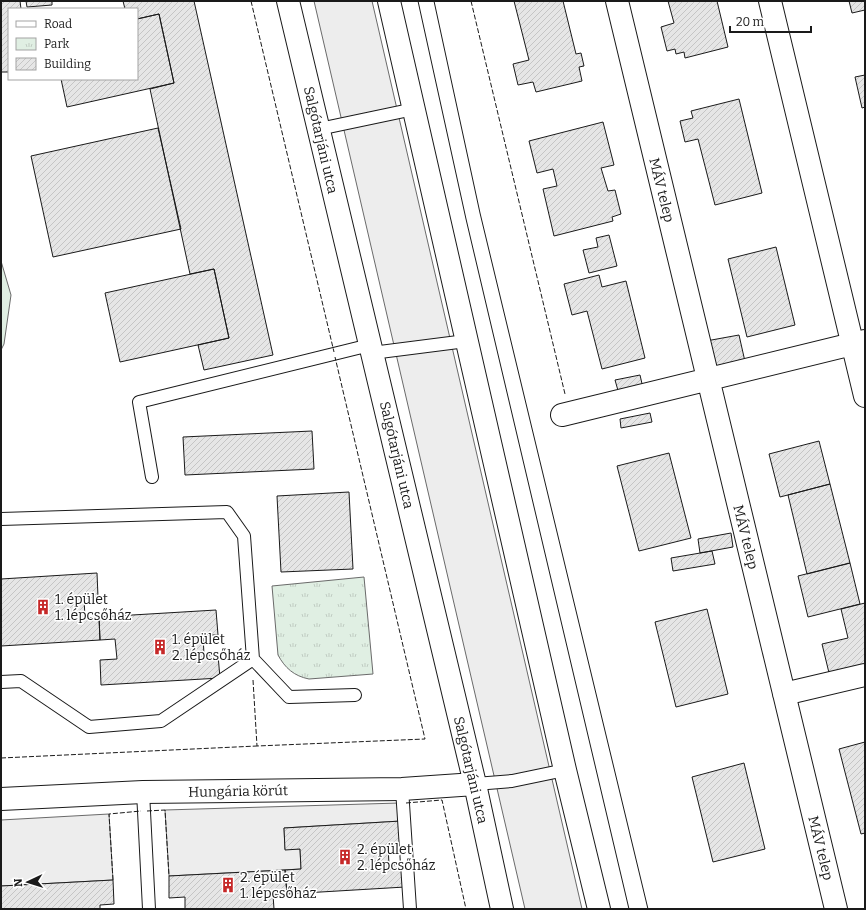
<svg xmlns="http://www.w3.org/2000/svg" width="866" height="910" viewBox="0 0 866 910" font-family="Bitter,serif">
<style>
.grass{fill:#e0efe3;stroke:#6a6a6a}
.park{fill:url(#park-tufts);stroke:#6a6a6a}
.parking{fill:#ededed;stroke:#6a6a6a}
.building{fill:url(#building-hatch);stroke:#1a1a1a}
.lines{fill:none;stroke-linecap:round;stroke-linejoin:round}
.lane-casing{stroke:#1a1a1a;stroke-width:14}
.street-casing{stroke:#1a1a1a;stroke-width:24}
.secondary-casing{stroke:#1a1a1a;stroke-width:24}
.lane{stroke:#fff;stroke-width:12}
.street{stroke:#fff;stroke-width:22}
.secondary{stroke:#fff;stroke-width:22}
.tram{stroke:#1a1a1a;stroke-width:1}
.fence{stroke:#1a1a1a;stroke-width:1;stroke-dasharray:5 2;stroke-linecap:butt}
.labels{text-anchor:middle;stroke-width:3;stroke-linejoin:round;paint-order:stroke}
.street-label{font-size:14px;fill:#1a1a1a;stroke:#fff}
.poi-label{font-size:14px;fill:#1a1a1a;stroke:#fff;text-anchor:start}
</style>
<defs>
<pattern id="park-tufts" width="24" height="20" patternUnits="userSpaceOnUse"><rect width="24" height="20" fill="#e0efe3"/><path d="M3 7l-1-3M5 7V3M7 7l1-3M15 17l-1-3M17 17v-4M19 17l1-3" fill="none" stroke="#c0ccc2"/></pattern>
<pattern id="building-hatch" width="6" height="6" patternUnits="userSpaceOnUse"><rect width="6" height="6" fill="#e6e6e6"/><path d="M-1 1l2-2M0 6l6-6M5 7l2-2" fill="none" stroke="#c5c5c5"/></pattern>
</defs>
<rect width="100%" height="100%" fill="#fff"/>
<path class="grass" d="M1 261 11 295 4 344 1 350Z"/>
<path class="park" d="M364 577 373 674 309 679C294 676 285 668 278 655L272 586Z"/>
<path class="parking" d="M314 1H372L582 909H525Z
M399 803 401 821 284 828 285 849H300L301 869 169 876 165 810Z
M109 814 113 880 1 886V820Z"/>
<path class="building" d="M1 1H20L21 9H9V72H1Z
M26 1H52V5L27 7Z
M123 1H194L273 355 204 370 198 345 229 338 214 269 190 274 150 89 174 83 159 14 137 19V9H125Z
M514 1H563L576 54 581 53 584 66 579 67 582 81 536 92 533 82 518 85 513 64 529 60Z
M668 1H717L728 47 685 58 684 52 676 54 675 49 667 51 661 27 674 23Z
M849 1H865V10L852 13Z
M159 14 174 83 67 107 61 79H137V19Z
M865 75V107L862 108 855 77Z
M739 99 762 193 715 205 698 139 685 142 680 121 693 118 691 111Z
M603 122 614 165 601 168 608 191 615 190 621 214 612 217 613 221 554 236 543 189 557 186 553 169 537 173 529 141Z
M158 128 181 229 53 257 31 156Z
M609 235 617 266 589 273 583 250 598 247 596 238Z
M776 247 795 325 747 337 728 259Z
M214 269 229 338 120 362 105 293Z
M599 275 602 287 626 281 645 358 602 369 587 311 572 315 564 284Z
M739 335 746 366 713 373 706 341Z
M640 375 643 388 619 394 615 380Z
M650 413 652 422 621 428 620 419Z
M312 431 314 469 185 475 183 437Z
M819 441 830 484 780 497 769 454Z
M669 453 691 538 639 551 617 466Z
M830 484 850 563 807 574 788 495Z
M349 492 353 569 281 572 277 496Z
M731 533 733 547 700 553 698 539Z
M712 551 715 564 673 571 671 558Z
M850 563 860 604 808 617 798 576Z
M97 573 98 597 84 598 85 618 99 617 100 640 1 646V579Z
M865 603V668L830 677 822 644 848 638 841 609Z
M707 609 728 694 676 707 655 622Z
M216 610 218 635H203L204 655H218L220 678 101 685 100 660 117 659 115 639 100 640 99 617Z
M865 742V833L861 834 839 749Z
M744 763 765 849 713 862 692 777Z
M401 821 403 845H388L389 865 403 864 405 887 287 894 285 870 301 869 300 849 285 850 284 828Z
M285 870 287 894 273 895 274 909H185V897L169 898V876Z
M113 880 114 904 100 905V909H1V886Z"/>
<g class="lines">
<g class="lane-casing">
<path id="lane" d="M319 129 414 109
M372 353 466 341
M152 477 139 402 370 345
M1 519 227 512 244 536 253 659 289 697 355 695
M1 682 21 681 89 727 161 721 253 659
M475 784 512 781 565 770
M402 789 410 909
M143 792 149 909"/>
</g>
<g class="street-casing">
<path id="street" d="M288 1 475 784 502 909
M617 1 836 909
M770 1 865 396
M562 415 865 341
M784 694 865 675
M1 799 143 792 402 789 475 784"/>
</g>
<g class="secondary-casing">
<path id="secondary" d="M389 1 565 770 599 909"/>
</g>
<use href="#lane" class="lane"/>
<use href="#street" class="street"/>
<use href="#secondary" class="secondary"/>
<path class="tram" d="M418 1 466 219 629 909
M434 1 480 213 648 909"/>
<path class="fence" d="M251 1 334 352
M471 1 565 394
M253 680 257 746 425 739 335 357
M1 758 257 746
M406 803 442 800 466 909
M147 811 165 810 169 876
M113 880 109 814 141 811"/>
</g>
<defs>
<g id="building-bare" transform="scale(1.2)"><path d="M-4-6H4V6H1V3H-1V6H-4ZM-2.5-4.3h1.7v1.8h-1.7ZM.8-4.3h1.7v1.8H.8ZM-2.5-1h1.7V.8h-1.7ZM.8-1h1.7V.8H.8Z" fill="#c62828" stroke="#fff" stroke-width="2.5" paint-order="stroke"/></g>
</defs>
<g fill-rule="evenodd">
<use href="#building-bare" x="43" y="607"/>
<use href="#building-bare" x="160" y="647"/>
<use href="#building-bare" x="345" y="857"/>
<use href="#building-bare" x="228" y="885"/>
</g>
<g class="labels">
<g class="street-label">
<text transform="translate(321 140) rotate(77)" y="5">Salgótarjáni utca</text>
<text transform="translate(662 190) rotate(76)" y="5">MÁV telep</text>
<text transform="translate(397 455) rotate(77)" y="5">Salgótarjáni utca</text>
<text transform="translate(746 537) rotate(76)" y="5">MÁV telep</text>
<text transform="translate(471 770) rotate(77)" y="5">Salgótarjáni utca</text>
<text transform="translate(238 791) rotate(-1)" y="5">Hungária körút</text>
<text transform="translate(821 848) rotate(76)" y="5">MÁV telep</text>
</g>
<g class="poi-label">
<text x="55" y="604">1. épület<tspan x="55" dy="16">1. lépcsőház</tspan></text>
<text x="172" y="644">1. épület<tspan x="172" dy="16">2. lépcsőház</tspan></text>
<text x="357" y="854">2. épület<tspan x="357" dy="16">2. lépcsőház</tspan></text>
<text x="240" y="882">2. épület<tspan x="240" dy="16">1. lépcsőház</tspan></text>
</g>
</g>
<rect width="866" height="910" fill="none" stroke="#1a1a1a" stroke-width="4"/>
<rect x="8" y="8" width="130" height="72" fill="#ffffff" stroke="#a3a3a3"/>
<rect x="16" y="21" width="20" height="6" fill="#ffffff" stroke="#a3a3a3"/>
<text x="44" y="28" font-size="12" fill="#1a1a1a">Road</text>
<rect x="16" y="38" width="20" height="12" fill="url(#park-tufts)" stroke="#a3a3a3"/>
<text x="44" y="48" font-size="12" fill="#1a1a1a">Park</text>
<rect x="16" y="58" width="20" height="12" fill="url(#building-hatch)" stroke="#a3a3a3"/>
<text x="44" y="68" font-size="12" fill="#1a1a1a">Building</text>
<g transform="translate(28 882) rotate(266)" stroke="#ffffff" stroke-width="3" paint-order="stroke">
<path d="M0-3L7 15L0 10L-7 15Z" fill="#1a1a1a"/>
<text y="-6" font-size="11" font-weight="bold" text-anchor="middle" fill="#1a1a1a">N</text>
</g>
<path d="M730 26v6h81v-6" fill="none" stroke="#1a1a1a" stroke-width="2"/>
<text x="736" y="26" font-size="12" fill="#1a1a1a" stroke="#ffffff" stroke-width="3" paint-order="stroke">20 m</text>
</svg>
